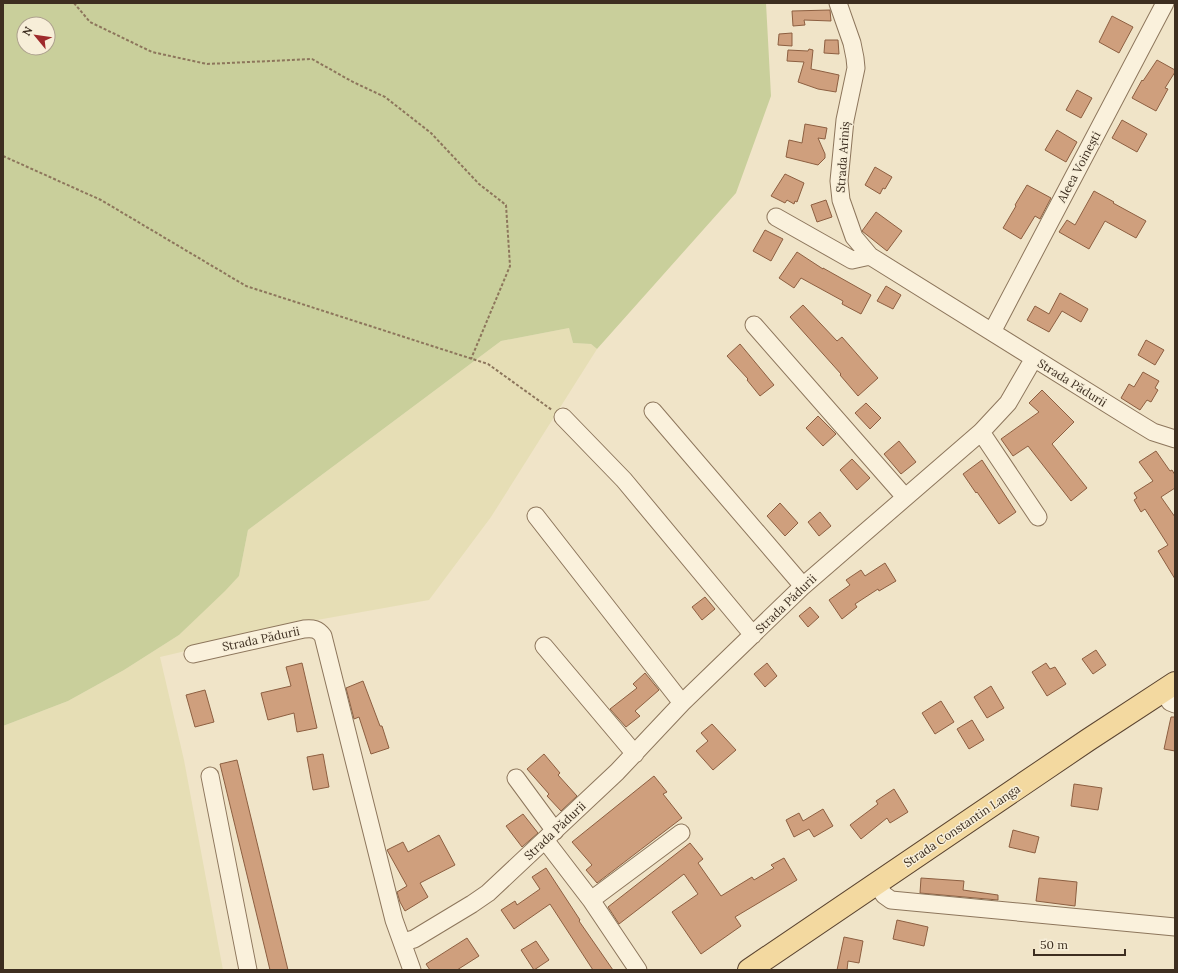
<svg xmlns="http://www.w3.org/2000/svg" width="1178" height="973" viewBox="0 0 1178 973" font-family="Lora,serif">
<style>
.farmland{fill:#e6deb5}
.green{fill:#c9cf9b;fill-rule:evenodd}
.building{fill:#cf9f7d;stroke:#8d5f41}
.lines{fill:none;stroke-linecap:round;stroke-linejoin:round}
.minor-casing{stroke:#8d765c;stroke-width:19}
.major-casing{stroke:#5b4430;stroke-width:24}
.path{stroke:#8d765c;stroke-width:2;stroke-dasharray:3 2;stroke-linecap:butt}
.minor{stroke:#faf1dc;stroke-width:17}
.major{stroke:#f3d9a0;stroke-width:22}
.labels{text-anchor:middle;stroke-width:3;stroke-linejoin:round;paint-order:stroke}
.street-label{font-size:12px;fill:#3d2e20;stroke:#f7eed8}
</style>
<rect width="100%" height="100%" fill="#f0e4c8"/>
<path class="farmland" d="M569 328 573 343 591 344 597 349 491 517 429 600 317 620 160 657 184 760 223 970H3V726L68 701 124 670 179 635 239 576 248 530 501 341Z"/>
<path class="green" d="M3 3H766L771 96 736 193 597 349 591 344 573 343 569 328 501 341 248 530 239 576 225 591 179 635 124 670 68 701 3 726ZM24 24H48V48H24Z"/>
<path class="building" d="M830 10 831 21 804 20 805 25 793 26 792 11Z
M1112 16 1133 27 1119 53 1099 42Z
M792 33V46L778 45 779 34Z
M825 40H838L839 54 824 53Z
M809 49 813 50 811 69 839 75 836 92 818 89 798 82 804 62 787 61 788 50 808 51Z
M1157 60 1175 70V72L1165 88 1168 89 1156 111 1132 98 1142 80 1143 81Z
M1077 90 1092 98 1081 118 1066 110Z
M1122 120 1147 134 1137 152 1112 138Z
M805 124 827 128 825 139 818 138 825 154V158L818 165 786 157 789 140 802 143Z
M1057 130 1077 142 1066 162 1045 150Z
M875 167 892 177 885 189 883 188 880 194 865 185Z
M785 174 804 183 797 202 795 201 794 204 787 200 785 203 771 196Z
M1027 185 1051 198 1040 219 1035 216 1021 239 1003 228 1016 206 1015 205Z
M1094 191 1114 202 1113 203 1146 221 1136 238 1105 221 1089 249 1059 232 1067 220 1075 225Z
M826 200 832 217 817 222 811 205Z
M876 212 902 231 887 251 862 231Z
M765 230 783 239 771 261 753 251Z
M797 252 823 269V268L871 295 861 314 842 304 843 301 801 278 794 288 779 278Z
M886 286 901 295 893 309 877 301Z
M1060 293 1088 309 1081 322 1062 311 1049 332 1027 320 1035 306 1049 314Z
M803 305 837 341 842 337 878 378 858 396 840 375 841 374 790 317Z
M1146 340 1164 350 1155 365 1138 355Z
M740 344 774 385 760 396 747 380 748 379 727 356Z
M1143 372 1159 381 1155 388 1158 390 1151 402 1147 400 1140 410 1121 398 1129 384 1134 387Z
M1042 390 1074 422 1052 444 1087 488 1071 501 1028 446 1013 456 1001 439 1039 412 1029 403Z
M866 403 881 418 870 429 855 413Z
M818 416 836 434 823 446 806 428Z
M899 441 916 462 901 474 884 454Z
M1156 451 1170 471 1172 470 1175 475V488L1161 497 1175 517V579L1158 551 1168 545 1145 509 1141 512 1134 500 1137 498 1134 493 1153 481 1139 462Z
M852 459 870 478 857 490 840 470Z
M982 460 1016 512 999 524 977 492 976 493 963 474Z
M780 503 798 523 785 536 767 516Z
M820 512 831 526 819 536 808 522Z
M885 563 896 581 879 591 878 589 855 604 857 607 842 619 829 600 850 585 846 580 861 570 865 576Z
M705 597 715 609 702 620 692 607Z
M810 607 819 617 808 627 799 616Z
M1096 650 1106 665 1093 674 1082 659Z
M302 663 317 728 297 732 294 713 268 720 261 693 291 686 286 667Z
M767 663 777 676 765 687 754 674Z
M1046 663 1050 669 1055 667 1066 684 1047 696 1032 672Z
M645 673 659 690 635 711 640 716 626 727 610 709 637 688 633 684Z
M363 681 380 726H382L389 748 371 754 359 717 354 719 353 715 346 688Z
M991 686 1004 708 987 718 974 697Z
M205 690 214 722 195 727 186 695Z
M941 701 954 722 935 734 922 713Z
M1171 717H1175V751L1164 749Z
M972 720 984 740 969 749 957 729Z
M712 724 736 750 713 770 696 751 708 741 701 733Z
M323 754 329 787 313 790 307 757Z
M544 754 560 773 558 775 577 796 561 811 547 796 549 794 527 769Z
M237 760 276 921 288 970H270L265 949 220 764Z
M654 776 667 792 663 794 682 818 597 883 586 870 592 865 572 842Z
M1074 784 1102 788 1098 810 1071 806Z
M894 789 908 812 890 823 887 818 861 839 850 825 878 804 876 801Z
M823 809 833 826 814 837 809 829 794 837 786 820 799 813 803 821Z
M523 814 538 833 522 847 506 826Z
M1013 830 1039 837 1035 853 1009 847Z
M439 835 455 865 420 883 428 897 405 911 400 902 397 892 407 886 387 850 403 842 408 852Z
M690 843 703 859 698 863 721 896 752 877 754 880 774 868 771 865 784 858 797 880 735 917 741 926 701 954 672 912 698 894 684 874 619 924 608 907Z
M546 868 580 920 579 921 613 970H593L550 904 514 929 501 910 515 901 517 905 540 889 532 877Z
M921 878 964 881 963 890 998 895V900L920 893Z
M1039 878 1077 882 1075 906 1036 901Z
M897 920 928 927 924 946 893 939Z
M844 937 863 941 859 963 848 961 847 970H837Z
M467 938 479 956 457 970H430L426 964Z
M536 941 549 960 534 970 521 950Z"/>
<g class="lines">
<g class="minor-casing">
<path id="minor" d="M838 3 852 43 855 58 856 68 845 120 839 181 841 200 854 237 870 256 1130 418 1153 432 1175 439
M776 217 852 260 870 256
M754 325 905 497
M992 332 1165 3
M653 411 803 586
M563 417 624 480 753 635
M981 432 1038 517
M536 516 682 703
M544 646 635 754
M193 654 304 629C313 628 318 629 323 636L394 920 412 970
M1164 691 1170 702 1175 704
M210 776 248 970
M516 778 555 831
M545 840 591 900 638 970
M877 884 884 895 891 900 1175 927
M591 900 681 833
M403 942 414 939 472 904 488 893 617 772 682 703 803 586 981 432 1008 403 1034 358"/>
</g>
<g class="major-casing">
<path id="major" d="M749 970 1088 740 1175 683"/>
</g>
<path class="path" d="M74 3 90 22 152 52 207 64 312 59 353 82 385 97 431 133 479 184 506 205 510 266 471 359
M3 156 101 200 246 286 488 364 552 410"/>
<use href="#minor" class="minor"/>
<use href="#major" class="major"/>
</g>
<g class="labels">
<g class="street-label">
<text transform="translate(843 157) rotate(-86)" y="4">Strada Ariniș</text>
<text transform="translate(1079 167) rotate(-62)" y="4">Aleea Voinești</text>
<text transform="translate(1072 383) rotate(32)" y="4">Strada Pădurii</text>
<text transform="translate(786 604) rotate(-44)" y="4">Strada Pădurii</text>
<text transform="translate(261 639) rotate(-12)" y="4">Strada Pădurii</text>
<text transform="translate(962 826) rotate(-34)" y="4">Strada Constantin Langa</text>
<text transform="translate(555 831) rotate(-43)" y="4">Strada Pădurii</text>
</g>
</g>
<rect width="1178" height="973" fill="none" stroke="#3d2e20" stroke-width="8"/>
<g transform="translate(36 36) rotate(299)"><circle r="19" fill="#f7eed8" stroke="#ada18e"/>
<path d="M0-3L7 15L0 10L-7 15Z" fill="#9e2a2b"/>
<text y="-6" font-size="11" font-weight="bold" text-anchor="middle" fill="#3d2e20">N</text>
</g>
<path d="M1034 949v6h91v-6" fill="none" stroke="#3d2e20" stroke-width="2"/>
<text x="1040" y="949" font-size="12" fill="#3d2e20" stroke="#f7eed8" stroke-width="3" paint-order="stroke">50 m</text>
</svg>
